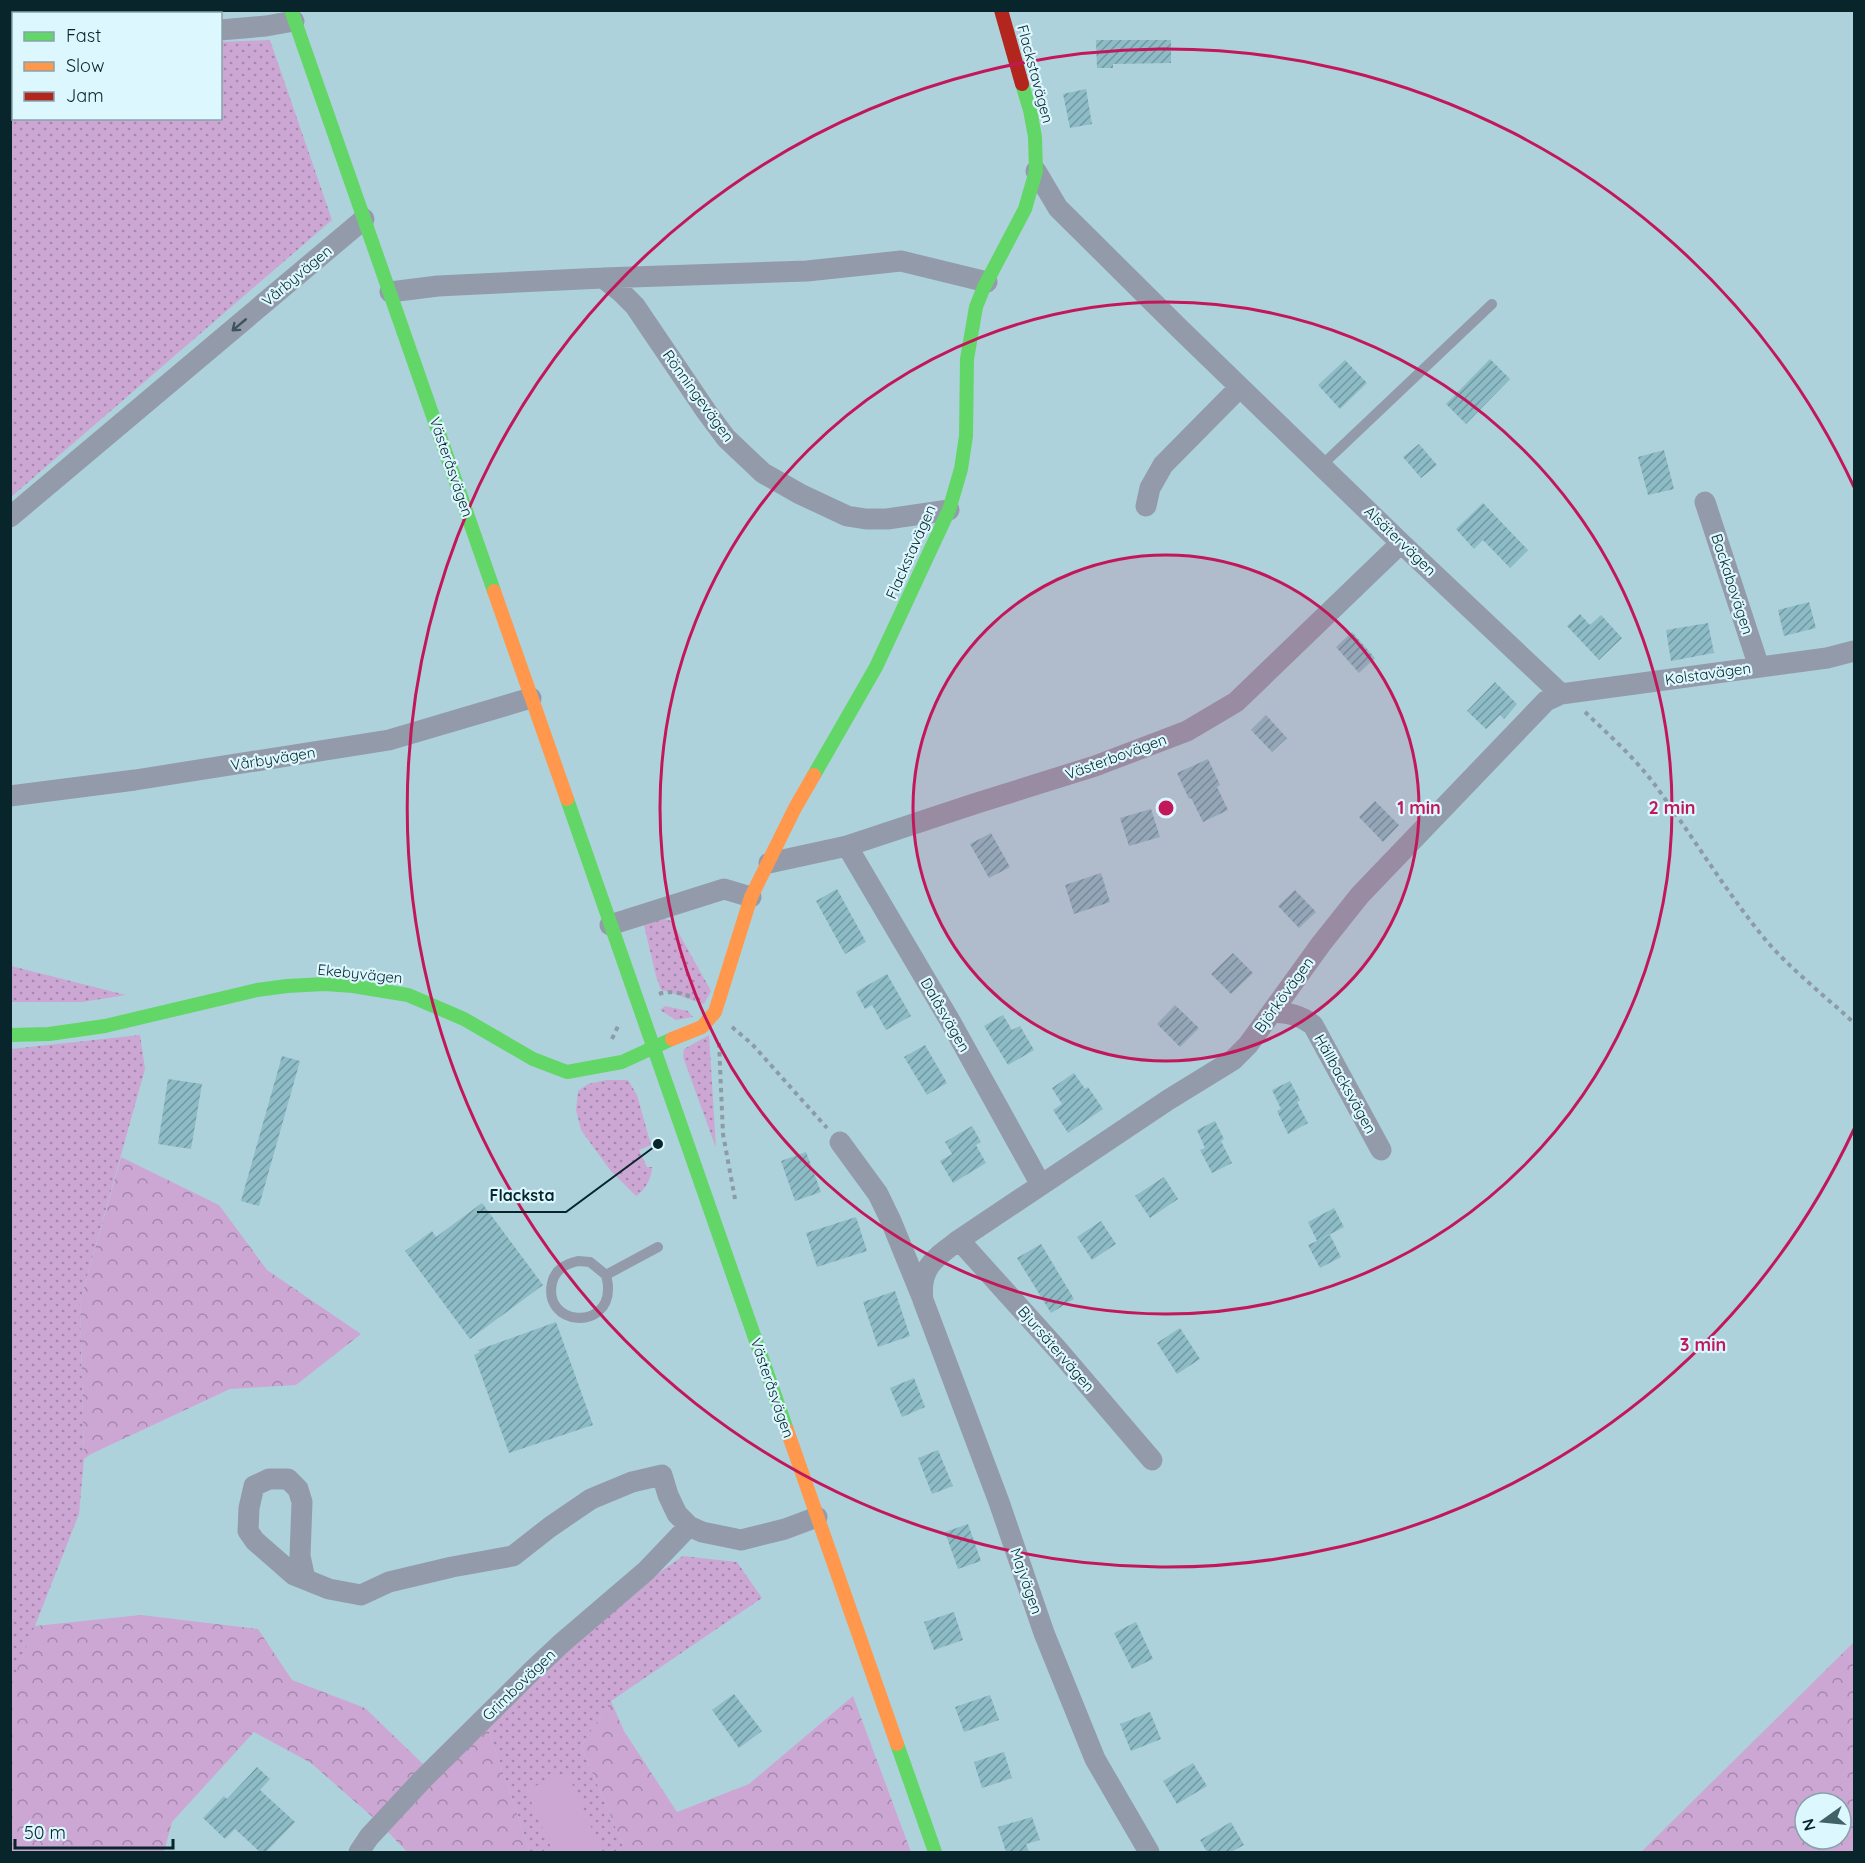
<svg xmlns="http://www.w3.org/2000/svg" width="1865" height="1863" viewBox="0 0 1865 1863" font-family="Quicksand,sans-serif">
<style>
.grass{fill:url(#grass-dots)}
.forest{fill:url(#forest-crowns);fill-rule:evenodd}
.pitch{fill:#cca7d4}
.building{fill:url(#building-hatch)}
.lines{fill:none;stroke-linecap:round;stroke-linejoin:round}
.path{stroke:#8d9ba6;stroke-width:4;stroke-dasharray:4.5 4.5;stroke-linecap:butt}
.lane{stroke:#939bab;stroke-width:10}
.street{stroke:#939bab;stroke-width:21}
.fast{stroke:#63d668;stroke-width:14}
.slow{stroke:#ff974d;stroke-width:14}
.jam{stroke:#b3261e;stroke-width:14}
.oneway{stroke:#3f545e}
.ring{fill:none;stroke:#c2185b;stroke-width:3}
.labels{text-anchor:middle;stroke-width:4.5;stroke-linejoin:round;paint-order:stroke}
.street-label{font-size:15px;fill:#07252b;stroke:#ddf7fe}
.centre{fill:#c2185b;stroke:#ddf7fe;stroke-width:3}
.ring-label{font-size:18px;text-anchor:middle;font-weight:bold;fill:#c2185b;stroke:#ddf7fe;stroke-width:4.5;stroke-linejoin:round;paint-order:stroke}
.leader{fill:none;stroke:#07252b;stroke-width:2}
.callout-dot{fill:#07252b;stroke:#ddf7fe;stroke-width:2}
.callout-label{font-size:16px;text-anchor:middle;font-weight:bold;fill:#07252b;stroke:#ddf7fe;stroke-width:4.5;stroke-linejoin:round;paint-order:stroke}
</style>
<defs>
<pattern id="grass-dots" width="8" height="8" patternUnits="userSpaceOnUse" patternTransform="scale(1.5)"><rect width="8" height="8" fill="#cca7d4"/><path d="M2 2h.1M6 6h.1" fill="none" stroke="#a488ac" stroke-width="1.8" stroke-linecap="round"/></pattern>
<pattern id="forest-crowns" width="20" height="18" patternUnits="userSpaceOnUse" patternTransform="scale(1.5)"><rect width="20" height="18" fill="#cca7d4"/><path d="M2 6a3 3 0 1 1 6 0M12 15a3 3 0 1 1 6 0" fill="none" stroke="#a488ac"/></pattern>
<pattern id="building-hatch" width="6" height="6" patternUnits="userSpaceOnUse" patternTransform="scale(1.5)"><rect width="6" height="6" fill="#8dbbc6"/><path d="M-1 1l2-2M0 6l6-6M5 7l2-2" fill="none" stroke="#7198a1"/></pattern>
</defs>
<rect width="100%" height="100%" fill="#aed2db"/>
<path class="grass" d="M270 40 332 220 11 497V83L13 84 14 118H220L221 42Z
M648 915 672 921 711 991 704 1004C689 1000 676 993 661 990L656 976 643 921Z
M11 966 126 995 82 1002H11Z
M665 1006 688 1011 693 1017 676 1020 660 1010Z
M140 1035 145 1069 80 1302 84 1459 79 1514 11 1687V1049Z
M709 1035 716 1148 683 1057 684 1049Z
M606 1080H628L637 1095 651 1145 639 1150 647 1167H652C652 1177 645 1191 636 1196L610 1170 581 1130 576 1110 578 1091 588 1084Z
M683 1556 737 1562 762 1598 611 1701 581 1746 626 1852H530L486 1723 633 1591Z"/>
<path class="forest" d="M121 1157 219 1205 267 1270 361 1334 296 1385 230 1389 91 1454 84 1459 80 1302Z
M141 1615 258 1629 292 1680 365 1708 423 1764 377 1821 311 1763 254 1732 172 1822 164 1852H11L10 1687 35 1626Z
M1854 1642V1852H1641ZM1805 1803H1841V1839H1805Z
M853 1696 911 1852H626L581 1746 611 1701 624 1731 677 1812 749 1784Z
M486 1723 530 1852H407L388 1832 442 1767Z"/>
<path class="pitch" d="M567 1772 602 1852H553L526 1790Z"/>
<path class="building" d="M1096 40H1171V63L1113 64V68H1097Z
M1086 89 1092 124 1070 128 1063 94Z
M1490 359 1510 379 1466 424 1446 404Z
M1345 360 1367 383 1340 409 1318 385Z
M1419 444 1437 465 1421 478 1403 457Z
M1664 450 1674 489 1648 495 1638 457Z
M1483 503 1528 550 1510 568 1483 540 1474 549 1456 529Z
M1809 602 1816 628 1784 636 1778 610Z
M1580 614 1590 625 1601 615 1622 638 1599 660 1567 626Z
M1708 623 1714 653 1671 661 1666 630Z
M1352 632 1375 658 1359 673 1336 647Z
M1495 682 1517 704 1504 719 1500 715 1486 729 1467 711Z
M1266 715 1287 738 1272 752 1251 730Z
M1208 759 1220 785 1217 787 1228 810 1203 822 1191 798 1189 799 1177 773Z
M1375 801 1399 825 1383 842 1359 817Z
M1151 809 1160 837 1129 846 1120 818Z
M991 833 1010 867 989 878 970 844Z
M1101 873 1110 902 1074 914 1065 885Z
M837 889 866 942 845 954 816 901Z
M1295 890 1316 912 1299 928 1278 906Z
M1233 953 1253 973 1231 994 1211 974Z
M887 974 911 1016 886 1030 872 1005 865 1009 856 992Z
M1175 1005 1199 1028 1180 1047 1157 1024Z
M1003 1015 1012 1030 1020 1026 1034 1050 1008 1065 984 1026Z
M925 1045 947 1083 927 1095 904 1057Z
M282 1056 300 1061 259 1206 241 1201Z
M1074 1073 1085 1089 1088 1087 1103 1109 1068 1133 1053 1110 1062 1104 1052 1088Z
M168 1079 202 1084 191 1149 158 1144Z
M1290 1081 1300 1100 1297 1102 1308 1123 1288 1134 1277 1111 1281 1109 1272 1090Z
M1215 1121 1224 1139 1221 1141 1232 1163 1212 1173 1200 1150 1205 1148 1197 1130Z
M972 1126 981 1142 976 1145 986 1163 953 1183 940 1161 952 1154 945 1142Z
M806 1152 821 1192 795 1201 781 1161Z
M1164 1177 1178 1199 1150 1218 1135 1196Z
M482 1203 543 1285 470 1339 405 1251 432 1231 436 1237Z
M1334 1208 1344 1227 1317 1241 1308 1222Z
M856 1217 867 1251 817 1267 806 1233Z
M1101 1221 1116 1244 1092 1260 1077 1237Z
M1330 1235 1341 1257 1320 1268 1308 1245Z
M1041 1244 1074 1299 1051 1313 1017 1258Z
M895 1291 910 1336 878 1347 863 1302Z
M556 1322 593 1425 509 1453 474 1355 480 1352 478 1350Z
M1180 1328 1200 1359 1177 1374 1157 1343Z
M914 1378 925 1407 902 1417 890 1388Z
M938 1450 953 1486 932 1494 918 1458Z
M968 1524 981 1561 958 1569 945 1532Z
M954 1612 963 1640 934 1650 924 1622Z
M1136 1622 1153 1659 1132 1669 1114 1633Z
M734 1694 762 1731 739 1748 712 1710Z
M990 1695 999 1720 964 1732 955 1707Z
M1150 1712 1161 1739 1131 1751 1120 1724Z
M1004 1752 1012 1778 982 1788 974 1762Z
M1193 1763 1207 1786 1177 1804 1163 1781Z
M257 1767 270 1779 260 1790 295 1822 266 1852H260L235 1829 225 1839 203 1818 224 1796 227 1799Z
M1032 1817 1040 1840 1026 1844 1029 1852H1006L998 1827Z
M1231 1822 1244 1845 1231 1852H1207L1200 1840Z"/>
<g class="lines">
<path class="path" d="M1585 712C1609 735 1635 758 1655 785 1692 835 1724 889 1764 938 1790 969 1824 995 1854 1023
M659 994C670 990 685 993 695 999
M732 1027 752 1044 827 1128
M612 1039 619 1024
M719 1043 723 1134 735 1199"/>
<path class="lane" d="M1321 466 1492 304
M578 1261 590 1262 606 1275C607 1279 608 1284 608 1288 609 1331 543 1326 552 1283 555 1269 566 1264 578 1261Z
M606 1275 658 1247"/>
<path class="street" d="M220 30 266 26 294 21
M1036 171 1058 208 1181 330 1401 543 1561 694
M603 278 621 292 635 306 706 411 726 438 763 473 800 494 847 516 866 519H887L949 510
M390 292 438 286 603 278 807 271 901 261 987 282
M1705 502 1759 667
M1146 506 1150 488 1163 465 1240 387
M10 517 364 219
M10 796 135 780 389 740 531 698
M847 846 949 1019 1041 1185
M769 863 847 846 977 803 1095 766 1187 731 1236 702 1401 543
M610 925 724 889 751 897
M1272 1012C1289 1013 1300 1015 1313 1025L1381 1150
M840 1142 878 1194 891 1221 922 1297
M959 1240 1058 1350 1152 1460
M305 1579 300 1556 302 1502 298 1489 288 1479H269L254 1486 249 1508 248 1531 255 1541 294 1575 329 1589 361 1595 389 1582 452 1567 513 1556 550 1527 591 1499 632 1482 662 1475 668 1495 677 1514 689 1526 702 1532 741 1540 785 1529 817 1517
M359 1852 369 1837 422 1780 533 1670 563 1642 646 1571 689 1526
M1149 1852 1095 1759 1044 1633 999 1502 923 1300C919 1267 935 1258 959 1240L1168 1100 1233 1060 1248 1045 1321 944 1360 895 1546 701 1561 694 1827 658 1854 651"/>
<path class="fast" d="M291 10 494 591
M814 775 876 667 949 510 961 469 966 436 967 359 976 307 984 287 1025 209 1036 171 1035 137 1030 110 1022 84
M567 799 787 1430
M10 1035 49 1034 105 1026 257 990 287 986 325 984 353 986 408 995 464 1019 533 1059 567 1072 622 1062 672 1039
M897 1744 935 1852"/>
<path class="slow" d="M494 591 567 799
M672 1039 702 1027 715 1012 751 897 795 808 814 775
M787 1430 897 1744"/>
<path class="jam" d="M1001 10 1022 84"/>
</g>
<defs><path id="oneway-shaft" d="M-6 0H5M1.5-3L5.5 0L1.5 3" fill="none" stroke-width="1.6" stroke-linecap="round" stroke-linejoin="round" transform="scale(1.5)"/></defs>
<use class="oneway" href="#oneway-shaft" transform="translate(239 325) rotate(140)"/>
<circle cx="1166" cy="808" r="253" fill="#c2185b" fill-opacity=".12"/>
<g class="ring">
<circle cx="1166" cy="808" r="253"/>
<circle cx="1166" cy="808" r="506"/>
<path d="M1854 1129A759 759 0 1 1 1854 487"/>
</g>
<g class="labels">
<g class="street-label">
<text transform="translate(1035 74) rotate(75)" y="5">Flackstavägen</text>
<text transform="translate(297 276) rotate(-40)" y="5">Vårbyvägen</text>
<text transform="translate(698 396) rotate(54)" y="5">Rönningevägen</text>
<text transform="translate(451 467) rotate(71)" y="5">Västeråsvägen</text>
<text transform="translate(1400 541) rotate(44)" y="5">Alsätervägen</text>
<text transform="translate(911 552) rotate(-66)" y="5">Flackstavägen</text>
<text transform="translate(1732 584) rotate(72)" y="5">Backabovägen</text>
<text transform="translate(1708 674) rotate(-8)" y="5">Kolstavägen</text>
<text transform="translate(1116 757) rotate(-20)" y="5">Västerbovägen</text>
<text transform="translate(273 759) rotate(-9)" y="5">Vårbyvägen</text>
<text transform="translate(360 974) rotate(6)" y="5">Ekebyvägen</text>
<text transform="translate(1284 995) rotate(-54)" y="5">Björkövägen</text>
<text transform="translate(945 1015) rotate(60)" y="5">Dalåsvägen</text>
<text transform="translate(1345 1084) rotate(61)" y="5">Hällbacksvägen</text>
<text transform="translate(1056 1349) rotate(49)" y="5">Bjursätervägen</text>
<text transform="translate(772 1388) rotate(71)" y="5">Västeråsvägen</text>
<text transform="translate(1026 1581) rotate(71)" y="5">Majvägen</text>
<text transform="translate(519 1685) rotate(-44)" y="5">Grimbovägen</text>
</g>
</g>
<circle cx="1166" cy="808" r="9" class="centre"/>
<g class="ring-label">
<text x="1419" y="814">1 min</text>
<text x="1672" y="814">2 min</text>
<text x="1703" y="1351">3 min</text>
</g>
<path class="leader" d="M658 1144L566 1212H477"/>
<circle class="callout-dot" cx="658" cy="1144" r="6"/>
<g class="callout-label">
<text x="522" y="1201">Flacksta</text>
</g>
<rect width="1865" height="1863" fill="none" stroke="#07252b" stroke-width="24"/>
<rect x="12" y="12" width="210" height="108" fill="#ddf7fe" stroke="#87a3aa" stroke-width="1.5"/>
<rect x="24" y="32" width="30" height="9" fill="#63d668" stroke="#87a3aa" stroke-width="1.5"/>
<text x="66" y="42" font-size="18" fill="#07252b">Fast</text>
<rect x="24" y="62" width="30" height="9" fill="#ff974d" stroke="#87a3aa" stroke-width="1.5"/>
<text x="66" y="72" font-size="18" fill="#07252b">Slow</text>
<rect x="24" y="92" width="30" height="9" fill="#b3261e" stroke="#87a3aa" stroke-width="1.5"/>
<text x="66" y="102" font-size="18" fill="#07252b">Jam</text>
<g transform="translate(1823 1821) rotate(255)"><circle r="28" fill="#ddf7fe" stroke="#87a3aa" stroke-width="1.5"/>
<path d="M0-4.5L10 22L0 15L-10 22Z" fill="#416269"/>
<text y="-9" font-size="16" font-weight="bold" text-anchor="middle" fill="#07252b">N</text>
</g>
<path d="M15 1839v9h158v-9" fill="none" stroke="#07252b" stroke-width="3"/>
<text x="24" y="1839" font-size="18" fill="#07252b" stroke="#ddf7fe" stroke-width="4.5" paint-order="stroke">50 m</text>
</svg>
